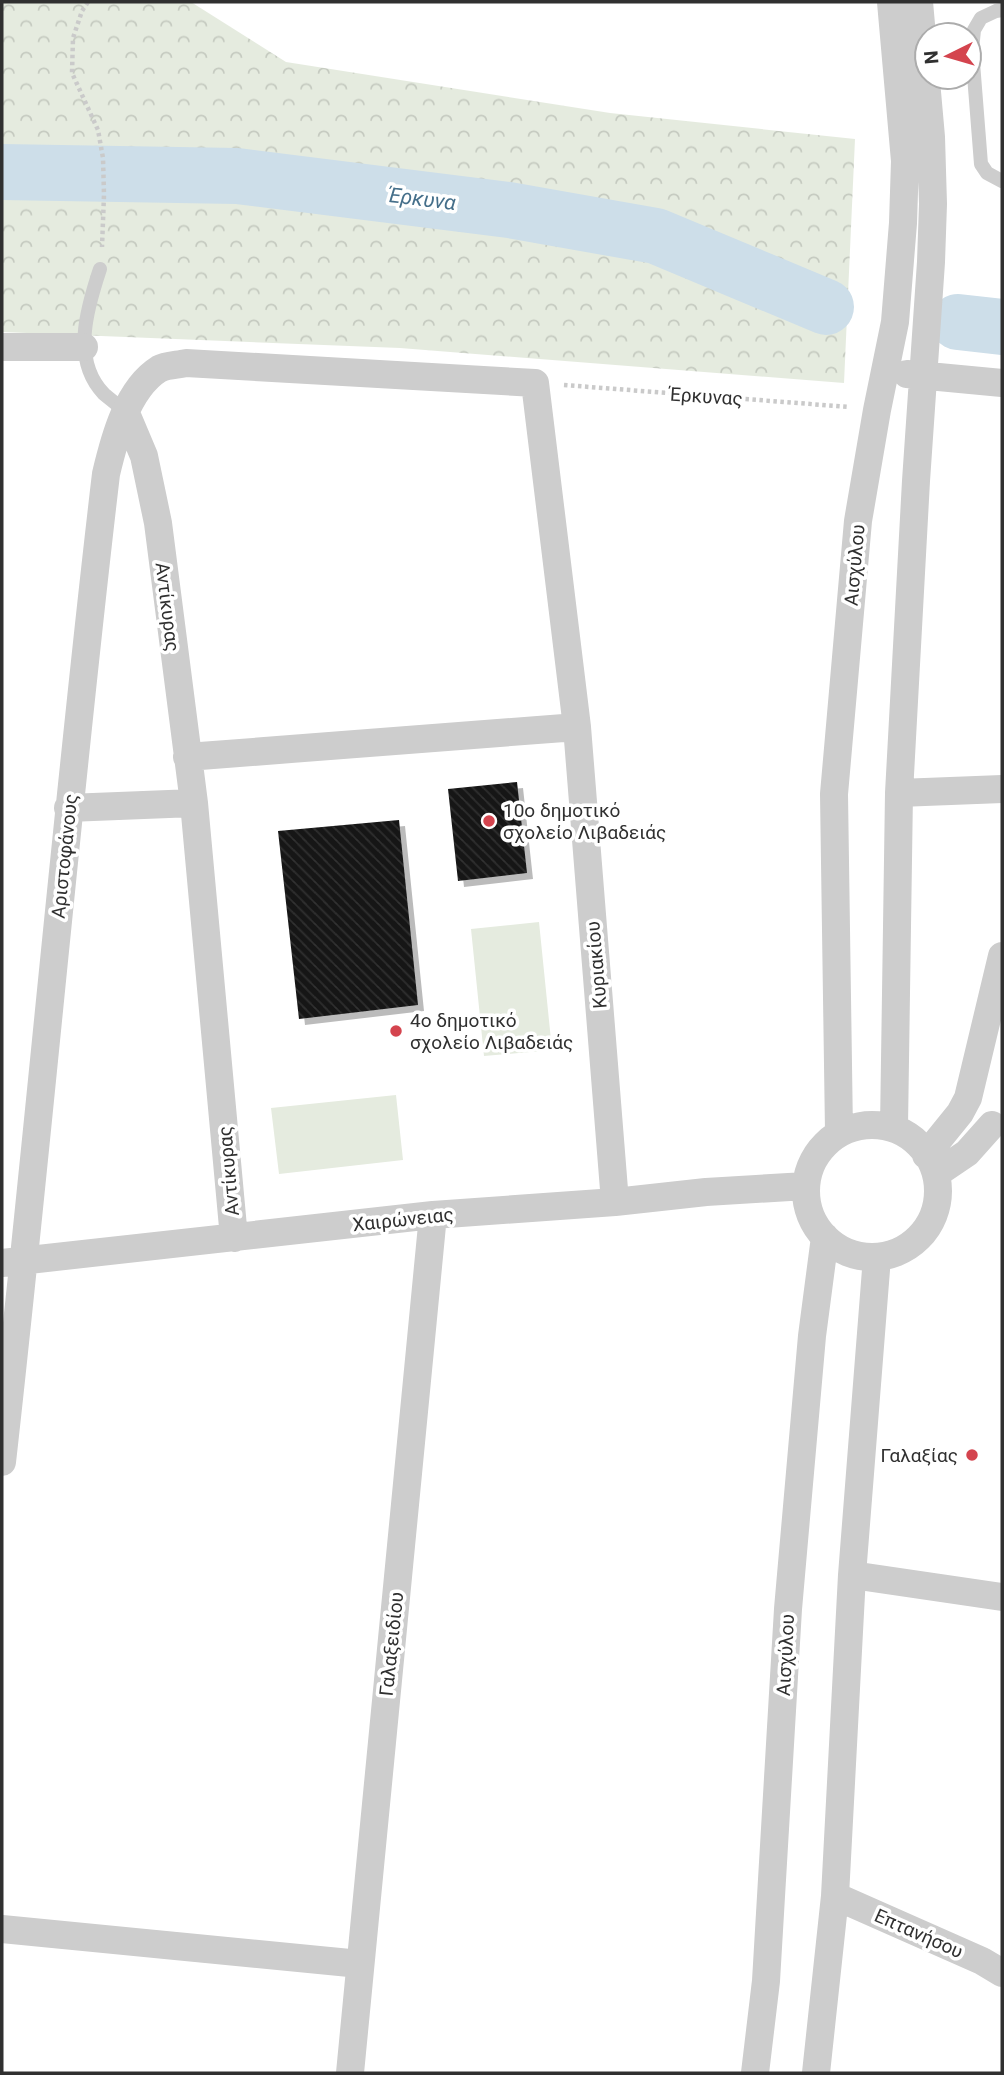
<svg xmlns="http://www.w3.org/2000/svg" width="1004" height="2075" viewBox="0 0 1004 2075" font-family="Roboto,sans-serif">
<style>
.park{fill:url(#park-crowns)}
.pitch{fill:#e5ebdf}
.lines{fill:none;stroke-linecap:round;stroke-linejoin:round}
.river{stroke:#cddee9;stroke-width:56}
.building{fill:url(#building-back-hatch);filter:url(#shadow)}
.path{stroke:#cacaca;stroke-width:4.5;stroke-dasharray:3.5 3.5;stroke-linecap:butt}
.lane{stroke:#cdcdcd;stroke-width:14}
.street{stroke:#cdcdcd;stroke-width:28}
.poi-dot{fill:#d4444e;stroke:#fff;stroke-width:2.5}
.labels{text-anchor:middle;stroke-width:7;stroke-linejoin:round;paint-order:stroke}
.street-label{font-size:19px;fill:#303030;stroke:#fff}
.poi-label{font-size:19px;fill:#303030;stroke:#fff;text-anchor:start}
.water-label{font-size:21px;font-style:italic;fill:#456f8a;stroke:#fff}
</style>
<defs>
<pattern id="park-crowns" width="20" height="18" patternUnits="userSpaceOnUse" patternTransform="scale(1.75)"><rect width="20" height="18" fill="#e5ebdf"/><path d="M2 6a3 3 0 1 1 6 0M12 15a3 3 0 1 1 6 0" fill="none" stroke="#c5cac0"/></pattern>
<pattern id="building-back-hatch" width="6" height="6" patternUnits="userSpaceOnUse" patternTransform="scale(1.75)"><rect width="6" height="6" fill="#171717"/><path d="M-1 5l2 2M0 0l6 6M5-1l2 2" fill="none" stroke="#303030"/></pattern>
<filter id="shadow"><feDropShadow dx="6" dy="6" stdDeviation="0" flood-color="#0004"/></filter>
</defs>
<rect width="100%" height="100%" fill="#fff"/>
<path class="park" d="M2 2H191L286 62 610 113 855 139 844 383 400 348 2 332Z"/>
<path class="pitch" d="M539 922 552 1050 484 1056 471 929Z
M396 1095 403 1160 279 1174 271 1108Z"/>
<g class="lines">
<path class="river" d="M2 172 237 176 509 210 656 236 826 307
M958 322 1002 327"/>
</g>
<path class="building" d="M517 782 527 873 458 881 448 789Z
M399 820 418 1005 299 1019 278 831Z"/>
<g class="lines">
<path class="path" d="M88 2 82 11 73 38 72 73 98 130 103 158 104 195 102 247
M564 385 849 407"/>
<path class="lane" d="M1002 10 996 11 981 18 974 30 972 50 981 164 987 173 1002 181
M100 269C87 308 71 360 104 394 111 400 118 405 125 411"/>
<path class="street" d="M2 347H84
M907 374 1002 383
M125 411 144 456 158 523 194 803 234 1238
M187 757 577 727
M899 793 1002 789
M68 808 194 803
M806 1191a66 66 0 1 1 132 0a66 66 0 1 1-132 0Z
M894 1127 899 793 916 481 931 262 933 204 931 137 919 2
M839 1132 834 794 858 521 877 410 895 322 903 223 905 161 891 2
M926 1155 960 1113 968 1098 1002 956
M936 1174 967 1153 992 1125
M2 1263 433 1215 615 1202 706 1192 806 1186
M2 1462C39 1133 67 803 106 474 114 440 127 389 159 369 166 365 178 365 186 363L535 383 577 727 615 1202
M852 1575 1002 1597
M835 1896 982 1961 1002 1973
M2 1929 360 1964
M350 2073 433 1215
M755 2073 766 1981 788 1609 812 1336 825 1237
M816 2073 835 1896 852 1575 877 1257"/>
</g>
<g class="poi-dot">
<circle cx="489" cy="821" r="7"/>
<circle cx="396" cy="1031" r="7"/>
<circle cx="972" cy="1455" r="7"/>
</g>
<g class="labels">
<g class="street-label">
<text transform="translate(706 396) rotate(4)" y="7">Έρκυνας</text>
<text transform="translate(854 565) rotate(-85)" y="7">Αισχύλου</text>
<text transform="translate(168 607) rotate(83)" y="7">Αντίκυρας</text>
<text transform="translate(64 856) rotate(-84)" y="7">Αριστοφάνους</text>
<text transform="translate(596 965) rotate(-95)" y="7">Κυριακίου</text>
<text transform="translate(228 1171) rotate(-95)" y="7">Αντίκυρας</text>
<text transform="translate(403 1219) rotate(-6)" y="7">Χαιρώνειας</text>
<text transform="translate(391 1644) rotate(-84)" y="7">Γαλαξειδίου</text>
<text transform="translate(785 1655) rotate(-87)" y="7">Αισχύλου</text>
<text transform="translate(919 1933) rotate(24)" y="7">Επτανήσου</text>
</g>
<g class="poi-label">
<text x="503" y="817">10ο δημοτικό<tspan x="503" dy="22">σχολείο Λιβαδειάς</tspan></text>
<text x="410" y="1027">4ο δημοτικό<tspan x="410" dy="22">σχολείο Λιβαδειάς</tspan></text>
<text x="958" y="1462" text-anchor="end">Γαλαξίας</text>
</g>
<g class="water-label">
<text transform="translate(422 199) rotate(7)" y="7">Έρκυνα</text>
</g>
</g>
<rect width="1004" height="2075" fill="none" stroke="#303030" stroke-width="7"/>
<g transform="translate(948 56) rotate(265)"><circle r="33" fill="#ffffff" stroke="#acacac" stroke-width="2"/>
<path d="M0-5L12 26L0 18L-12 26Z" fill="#d4444e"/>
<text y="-10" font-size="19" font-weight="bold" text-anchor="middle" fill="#303030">N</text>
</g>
</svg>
